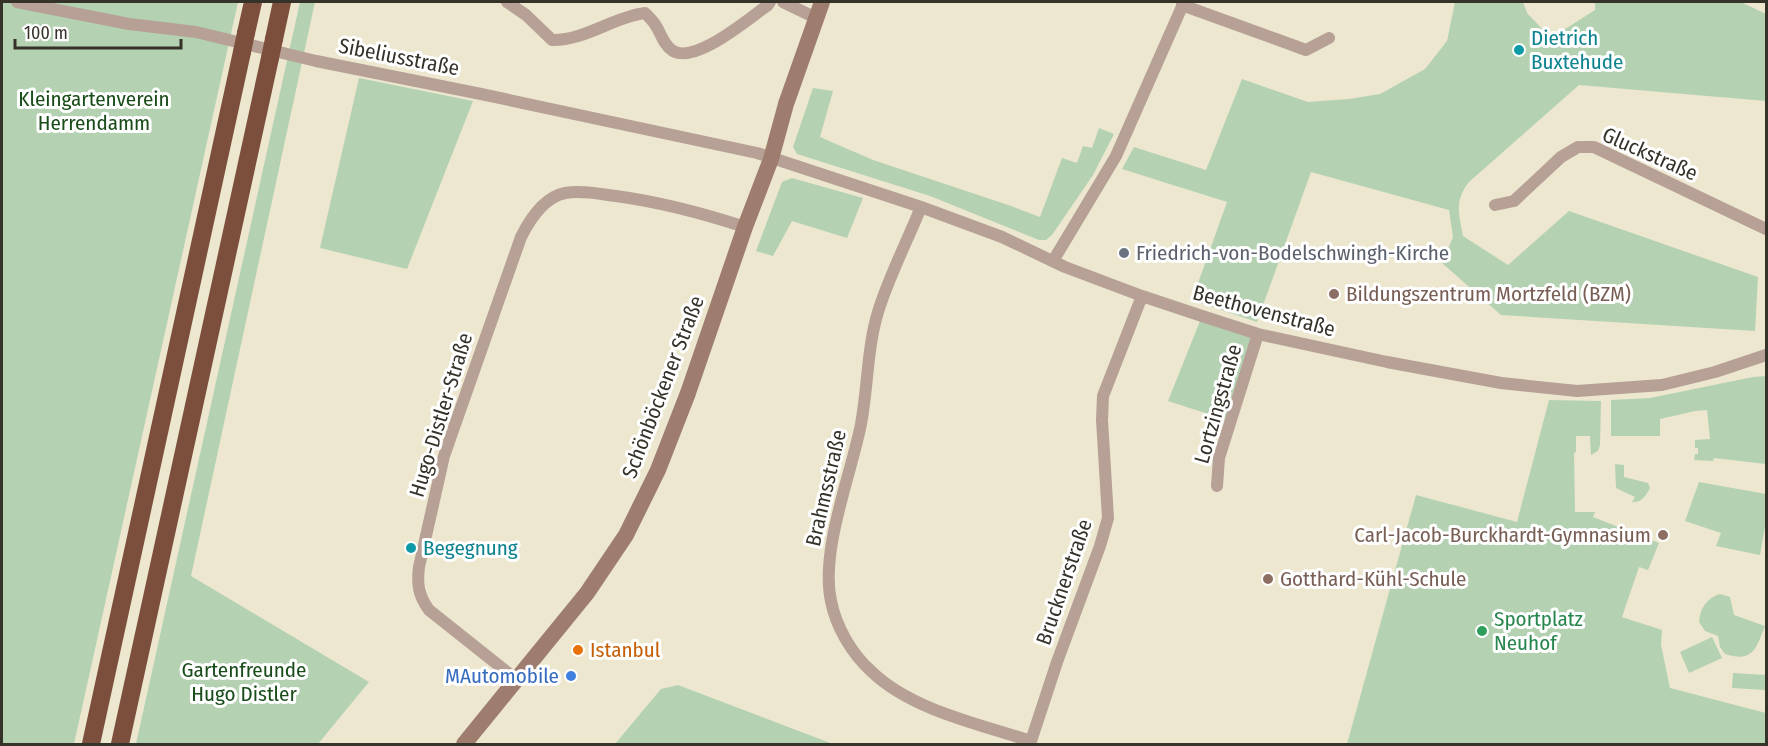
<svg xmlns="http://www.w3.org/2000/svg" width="1768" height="746" viewBox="0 0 1768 746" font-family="'Fira Sans Condensed',sans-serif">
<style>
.green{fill:#b4d2b2}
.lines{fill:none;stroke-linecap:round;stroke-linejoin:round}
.minor{stroke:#b7a096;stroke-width:12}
.secondary{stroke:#9e7d6f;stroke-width:16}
.motorway{stroke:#7c4f3c;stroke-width:18}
.motorway-bridge{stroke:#7c4f3c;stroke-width:18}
.culture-dot{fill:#0f9aa8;stroke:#fff;stroke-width:2}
.worship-dot{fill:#6b7280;stroke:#fff;stroke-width:2}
.education-dot{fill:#8d6e63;stroke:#fff;stroke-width:2}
.leisure-dot{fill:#2e9e5b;stroke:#fff;stroke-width:2}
.food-dot{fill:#e8710a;stroke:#fff;stroke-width:2}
.shop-dot{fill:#3f7fe0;stroke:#fff;stroke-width:2}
.labels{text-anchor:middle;stroke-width:6;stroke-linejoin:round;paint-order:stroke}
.culture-label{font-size:21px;fill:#0d838f;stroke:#fff;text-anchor:start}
.street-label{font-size:21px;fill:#353229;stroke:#fff}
.park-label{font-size:21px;fill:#194c19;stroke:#fff}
.worship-label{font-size:21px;fill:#5b616d;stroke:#fff;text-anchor:start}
.education-label{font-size:21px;fill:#785e54;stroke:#fff;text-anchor:start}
.leisure-label{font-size:21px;fill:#27864d;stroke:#fff;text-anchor:start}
.food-label{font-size:21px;fill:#c56008;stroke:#fff;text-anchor:start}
.shop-label{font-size:21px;fill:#366cbe;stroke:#fff;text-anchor:end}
</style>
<rect width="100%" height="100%" fill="#ece7ce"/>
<path class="green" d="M2 2H238L74 744H2Z
M300 2H315L191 576 369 682 318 744H136Z
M1455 2H1523L1527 13 1551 38 1595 10V2H1741L1766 14V101L1579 85 1469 182C1454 201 1459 214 1463 236L1508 265 1569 211 1758 277 1755 331 1501 315 1442 263 1453 237 1449 210 1311 172 1257 322 1192 300 1227 202 1122 169 1134 147 1206 170 1242 79 1308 102 1349 99 1380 94 1425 69 1447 41Z
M359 78 473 101 407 269 320 248Z
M813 88 833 91 820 137 873 160 1011 206 1040 217 1062 158 1077 163 1083 146 1092 148 1099 128 1114 134 1093 175 1052 235 1046 240H1039L930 196 797 154 793 147Z
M792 178 863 198 847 238 792 221 773 256 756 251 782 182Z
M1202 316 1258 334 1230 421 1168 401Z
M1766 376V464L1714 458 1713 461 1694 460 1695 454H1698V448H1695V440L1710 439 1707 410 1695 411 1660 419V436H1611V400L1650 398 1753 377Z
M1549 400 1601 401 1600 445 1598 451 1591 455 1590 436H1576V452L1574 453 1575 512H1595L1593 517 1659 543 1648 570 1639 567 1622 617 1662 630 1661 645 1670 688 1766 713V744H1347L1416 495 1517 522Z
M1615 464 1624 465V477L1648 483 1650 488C1646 496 1641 503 1632 502L1635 497 1616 488Z
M1699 482 1766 494V521L1760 555 1716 546 1721 533 1685 521Z
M1720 594 1730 597 1734 615 1765 626C1756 648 1754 663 1725 654L1720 647 1718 636 1705 631 1699 622C1700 608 1707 598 1720 594Z
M1712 637 1722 658 1689 673 1680 652Z
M1733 673 1766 675 1765 690 1732 688Z
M678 685 833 744H615L661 689Z"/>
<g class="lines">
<path class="minor" d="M17 2 129 24 196 32 316 61 481 94 757 153 921 207 1002 237 1065 267 1142 296 1202 316 1258 334 1387 362 1501 383 1577 391 1662 385 1715 372 1766 355
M507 2 526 15 552 40C584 41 613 17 645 13 648 16 652 20 654 23 661 32 663 45 673 51 696 64 748 19 768 5L770 2
M783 2 816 18
M1182 5 1306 50 1329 38
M1495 205 1514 201 1561 157 1578 147H1594L1766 229
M921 207C907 242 889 276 878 312 867 348 868 387 861 424 851 475 820 551 831 601 836 627 852 654 871 671 911 710 979 724 1031 741L1057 662 1100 546 1108 518 1102 420 1103 396 1142 296
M1053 261 1116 156 1184 2
M1217 486 1219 458 1258 334
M517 680 429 610C418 595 417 584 419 567L444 456 521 237C530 219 545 197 565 193 582 190 599 194 616 196 660 202 702 213 745 227"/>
<path class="secondary" d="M464 744 587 593 626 535 658 470 688 393 745 227 771 159 786 104 822 2"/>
<path class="motorway" d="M246 33 253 2
M274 39 282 2
M91 744 242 52
M120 744 270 58"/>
<path class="motorway-bridge" d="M242 52 246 33
M270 58 274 39"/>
</g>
<g class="culture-dot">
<circle cx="1519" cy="50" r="6"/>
<circle cx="411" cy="548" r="6"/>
</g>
<circle class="worship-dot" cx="1124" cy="253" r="6"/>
<g class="education-dot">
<circle cx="1334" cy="294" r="6"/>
<circle cx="1663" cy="535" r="6"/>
<circle cx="1268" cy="579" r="6"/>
</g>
<circle class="leisure-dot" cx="1482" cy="631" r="6"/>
<circle class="food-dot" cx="578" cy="650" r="6"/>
<circle class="shop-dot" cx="571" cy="676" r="6"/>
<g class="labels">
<g class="culture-label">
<text x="1531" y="45">Dietrich<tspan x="1531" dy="24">Buxtehude</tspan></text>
<text x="423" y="555">Begegnung</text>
</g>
<g class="street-label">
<text transform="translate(399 57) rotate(11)" y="7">Sibeliusstraße</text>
<text transform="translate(1650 154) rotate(24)" y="7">Gluckstraße</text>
<text transform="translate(1264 311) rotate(15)" y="7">Beethovenstraße</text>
<text transform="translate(663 387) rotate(-69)" y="7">Schönböckener Straße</text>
<text transform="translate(1218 404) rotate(-74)" y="7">Lortzingstraße</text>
<text transform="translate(441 415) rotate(-73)" y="7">Hugo-Distler-Straße</text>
<text transform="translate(826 488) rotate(-77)" y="7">Brahmsstraße</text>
<text transform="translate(1064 582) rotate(-71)" y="7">Brucknerstraße</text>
</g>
<g class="park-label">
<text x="94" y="106">Kleingartenverein<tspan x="94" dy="24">Herrendamm</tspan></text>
<text x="244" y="677">Gartenfreunde<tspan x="244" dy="24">Hugo Distler</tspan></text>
</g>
<g class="worship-label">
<text x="1136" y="260">Friedrich-von-Bodelschwingh-Kirche</text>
</g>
<g class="education-label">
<text x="1346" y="301">Bildungszentrum Mortzfeld (BZM)</text>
<text x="1651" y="542" text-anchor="end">Carl-Jacob-Burckhardt-Gymnasium</text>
<text x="1280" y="586">Gotthard-Kühl-Schule</text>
</g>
<g class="leisure-label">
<text x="1494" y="626">Sportplatz<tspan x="1494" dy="24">Neuhof</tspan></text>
</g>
<g class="food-label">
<text x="590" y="657">Istanbul</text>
</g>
<g class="shop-label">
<text x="559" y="683">MAutomobile</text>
</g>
</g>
<rect width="1768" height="746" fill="none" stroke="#353229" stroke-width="6"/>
<path d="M15 39v9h166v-9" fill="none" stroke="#353229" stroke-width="3"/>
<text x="24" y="39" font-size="18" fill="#353229" stroke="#ffffff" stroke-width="4.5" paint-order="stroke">100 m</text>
</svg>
